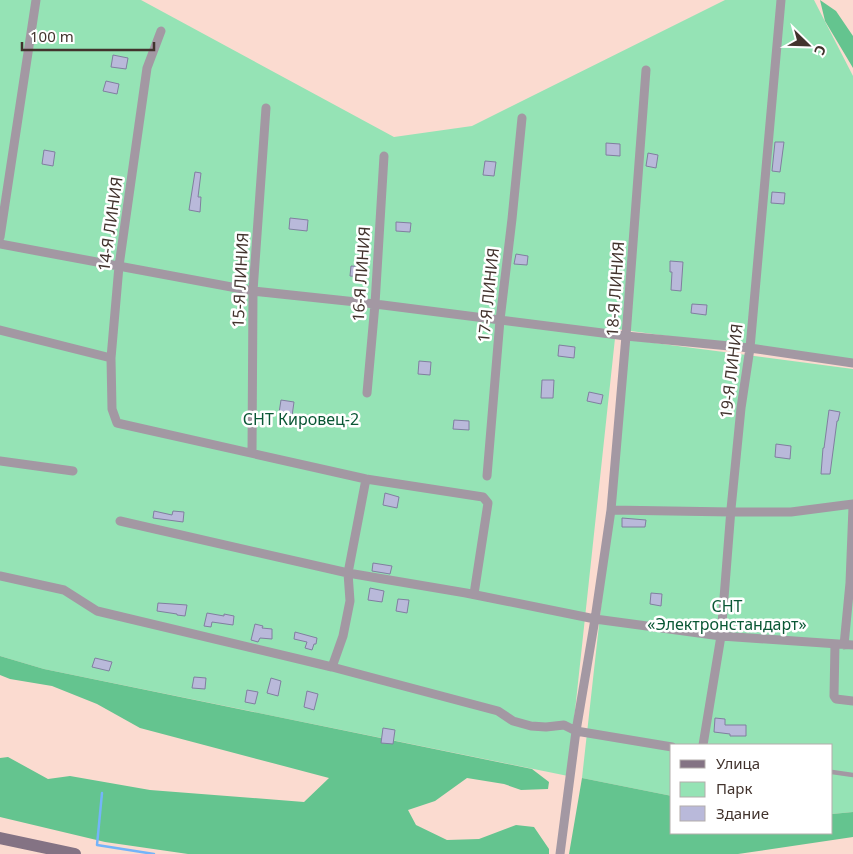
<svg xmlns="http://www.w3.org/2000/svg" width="853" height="854" viewBox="0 0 853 854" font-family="'Noto Sans',sans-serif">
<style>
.green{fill:#95e3b5}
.forest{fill:#64c48f}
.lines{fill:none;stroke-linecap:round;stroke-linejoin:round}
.stream{stroke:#74b4f9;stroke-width:2.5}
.building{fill:#b9b9da;stroke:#807f9f}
.lane{stroke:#a398a3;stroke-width:4.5}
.street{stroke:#a398a3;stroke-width:9}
.secondary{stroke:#847384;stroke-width:12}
.labels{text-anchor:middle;stroke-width:5;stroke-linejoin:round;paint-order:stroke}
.street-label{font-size:16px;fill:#42332d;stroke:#fff}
.park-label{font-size:16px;fill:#0a5735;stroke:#fff}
</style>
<rect width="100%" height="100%" fill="#fbdbd0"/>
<path class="green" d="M0 0H141L394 137 472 126 725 0H814L853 76V361L616 329 568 776 44 669 0 656Z
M624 339 853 369V812L832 814V745H672V796L582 778 611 517Z"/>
<path class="forest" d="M820 0 836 11 853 36V68L825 21Z
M0 656 44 669 532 769 549 782 548 789 521 790 504 784 467 778 435 801 408 810 416 825 447 840 479 839 516 825 534 827 549 849V854H188L105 842 0 817V758L8 757 48 779 70 776 150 790 304 802 329 778 140 728 97 704 52 686 10 679 0 675Z
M582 778 672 796V833H832V814L853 812V837L738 854H569Z"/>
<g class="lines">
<path class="stream" d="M102 793 97 845 154 854"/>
</g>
<path class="building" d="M113 55 128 58 126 69 111 67Z
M106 81 119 84 117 94 103 91Z
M775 142H784L780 172 772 171Z
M606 143 620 144V156L606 155Z
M44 150 55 152 53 166 42 164Z
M648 153 658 155 656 168 646 166Z
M485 161 496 162 494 176 483 175Z
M195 172 201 173 198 197H201L200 212 189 210Z
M772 192 785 193 784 204 771 203Z
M290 218 308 220 307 231 289 229Z
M396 222 411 223 410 232 396 231Z
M516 254 528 256 527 265 514 264Z
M670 261 683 262 681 291 671 290 672 272H670Z
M351 266 367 267V277L350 276Z
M692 304 707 305 706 315 691 313Z
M559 345 575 347 574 358 558 356Z
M419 361 431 362 430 375 418 374Z
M542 380H554L553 398H541Z
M589 392 603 395 601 404 587 401Z
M281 400 294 402 292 416 279 413Z
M829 410 840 412 838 421H837L830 474H821L823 448H824Z
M454 420 469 421V430L453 429Z
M776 444 791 446 790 459 775 457Z
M385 493 399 497 397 508 383 505Z
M154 511 172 515 173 511 184 512 183 522 153 518Z
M622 518 646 520 645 527H622Z
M373 563 392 566 390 574 372 571Z
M370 588 384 591 382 602 368 600Z
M651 593 662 594 661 606 650 604Z
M398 599 409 600 407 613 396 611Z
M158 603 187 605 185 616 177 615V614L157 611Z
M207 613 224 616V614L234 616 233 625 212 622 211 627 204 626Z
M255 624 263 626 262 628 272 629V639L260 638 258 642 251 640Z
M295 632 317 638 316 644H314L312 650 305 648 307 642 294 639Z
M95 658 112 662 109 671 92 667Z
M194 677 206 678 205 689 192 688Z
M271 678 281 681 278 696 267 693Z
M247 690 258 692 255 704 245 702Z
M307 691 318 694 314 710 304 707Z
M715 718 725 719V725H746V736H730V734L714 732Z
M383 728 395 730 393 744 381 743Z"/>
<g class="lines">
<path class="lane" d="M832 772 853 775"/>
<path class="street" d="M161 31 147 68 119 266 111 358 112 409 117 423 366 479 483 497 488 503 474 594
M0 237 36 0
M0 244 253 291 375 304 626 336 750 348 853 363
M0 330 111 358
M367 393 375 304 384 156
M252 453 253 291 266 108
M0 461 73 471
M487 476 500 320 512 219 522 118
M611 510 731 512H791L853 504
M120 521 348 573 466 593 595 619 721 636 853 645
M0 576 64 590 97 611 332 667 498 711 513 721 531 726 546 727 564 725 576 731 672 747
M835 644 834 696 836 699 853 701
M844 645 850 583 853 507
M332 667 343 636 350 601 348 573 366 479
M703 745 721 636 731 509 741 408 750 348 781 0
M560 854 576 731 595 619 611 510 626 336 646 70"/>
<path class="secondary" d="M0 838 75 854"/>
</g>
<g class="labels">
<g class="street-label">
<text transform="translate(110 224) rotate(-82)" y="6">14-Я ЛИНИЯ</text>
<text transform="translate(361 274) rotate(-86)" y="6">16-Я ЛИНИЯ</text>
<text transform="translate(240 280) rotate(-87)" y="6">15-Я ЛИНИЯ</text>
<text transform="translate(615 289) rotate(-86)" y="6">18-Я ЛИНИЯ</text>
<text transform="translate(488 295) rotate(-84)" y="6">17-Я ЛИНИЯ</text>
<text transform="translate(731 371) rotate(-83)" y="6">19-Я ЛИНИЯ</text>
</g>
<g class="park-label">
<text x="301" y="425">СНТ Кировец-2</text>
<text x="727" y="612">СНТ<tspan x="727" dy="18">«Электронстандарт»</tspan></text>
</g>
</g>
<rect x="670" y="744" width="162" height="90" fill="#ffffff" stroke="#b3adab"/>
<rect x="680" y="760" width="25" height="8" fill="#847384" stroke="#b3adab"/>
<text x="716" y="769" font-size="15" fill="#42332d">Улица</text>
<rect x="680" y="782" width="25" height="15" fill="#95e3b5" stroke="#b3adab"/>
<text x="716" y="794" font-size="15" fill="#42332d">Парк</text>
<rect x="680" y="806" width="25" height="15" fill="#b9b9da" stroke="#b3adab"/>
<text x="716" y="819" font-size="15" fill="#42332d">Здание</text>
<g transform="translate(808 45) rotate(113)" stroke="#ffffff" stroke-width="4" paint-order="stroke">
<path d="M0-4L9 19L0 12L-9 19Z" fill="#42332d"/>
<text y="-8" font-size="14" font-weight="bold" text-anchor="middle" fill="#42332d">С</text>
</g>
<path d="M22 42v8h132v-8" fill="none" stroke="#42332d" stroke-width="2.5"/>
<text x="30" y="42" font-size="15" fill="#42332d" stroke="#ffffff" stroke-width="4" paint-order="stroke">100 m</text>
</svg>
